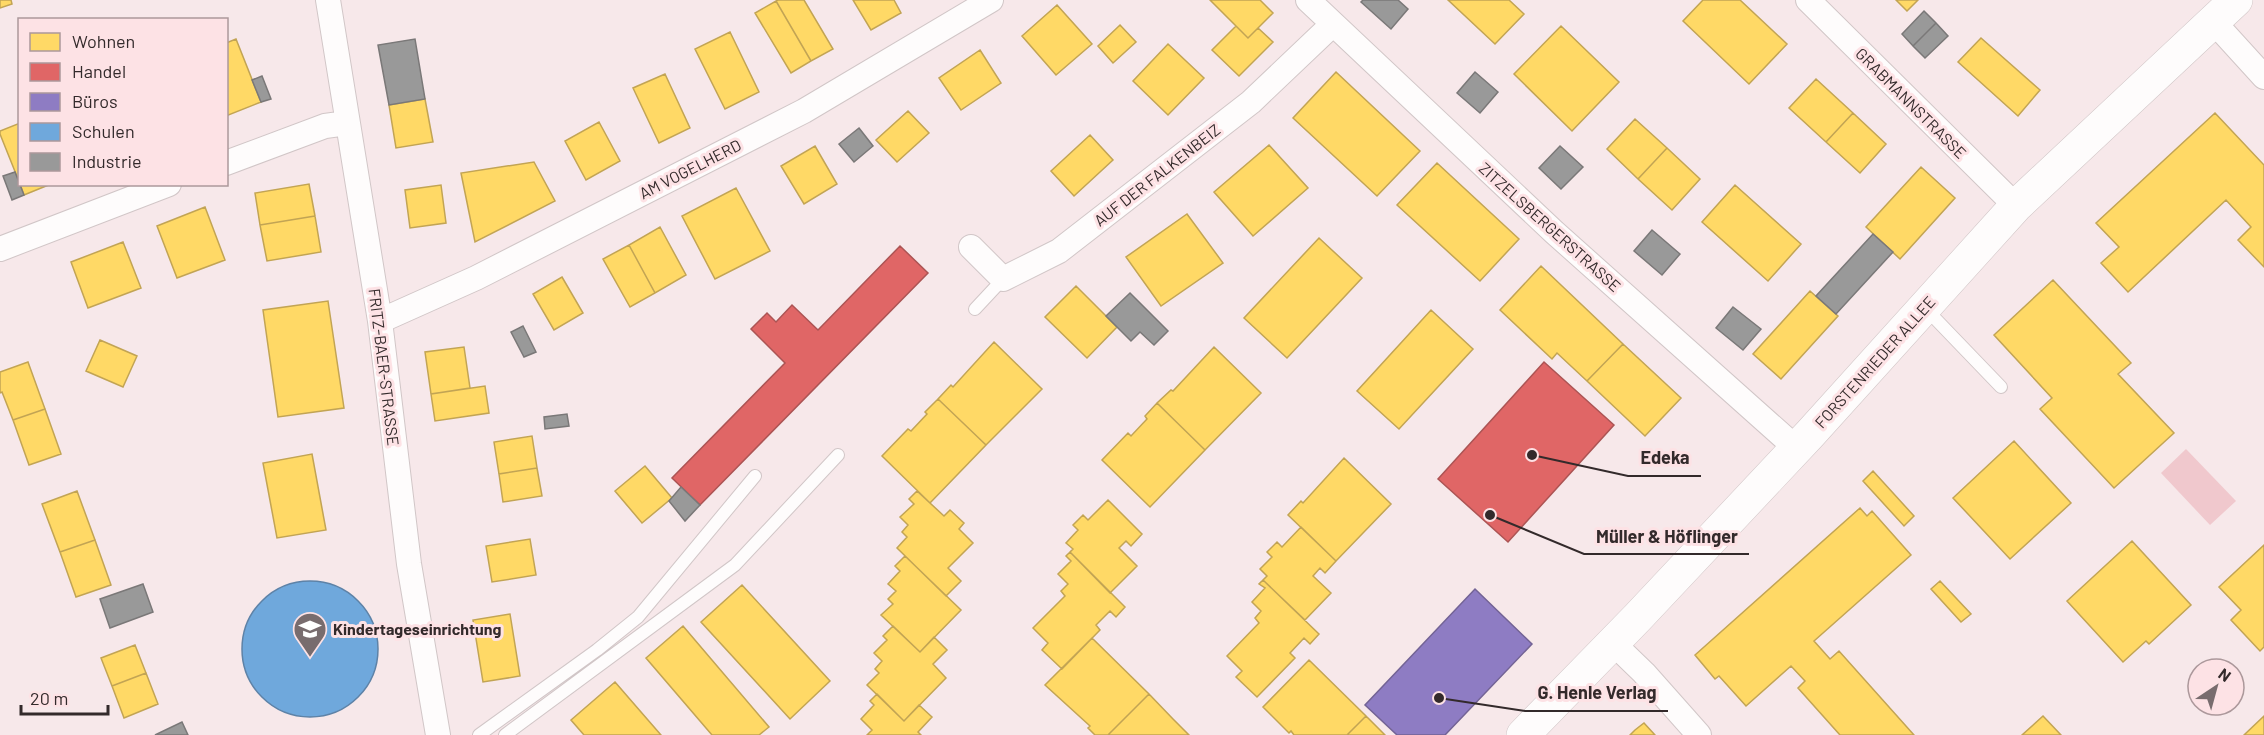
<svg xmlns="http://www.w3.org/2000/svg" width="2264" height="735" viewBox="0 0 2264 735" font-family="Barlow,sans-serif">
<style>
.green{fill:#f0c8cd}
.homes{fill:#ffd966;stroke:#c2a454;stroke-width:1.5}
.shops{fill:#e06666;stroke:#ac5454;stroke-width:1.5}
.offices{fill:#8e7cc3;stroke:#736395;stroke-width:1.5}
.schools{fill:#6fa8dc;stroke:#5d82a7;stroke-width:1.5}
.industry{fill:#999;stroke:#7a7878;stroke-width:1.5}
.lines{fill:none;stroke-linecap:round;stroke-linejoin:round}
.lane-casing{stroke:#d1c6c7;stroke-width:14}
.street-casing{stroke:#d1c6c7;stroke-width:26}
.secondary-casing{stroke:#d1c6c7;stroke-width:34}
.lane{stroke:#fefcfc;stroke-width:12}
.street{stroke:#fefcfc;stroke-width:24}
.secondary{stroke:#fefcfc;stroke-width:33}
.labels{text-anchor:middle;stroke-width:6;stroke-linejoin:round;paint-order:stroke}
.street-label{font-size:16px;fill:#332a2b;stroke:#fde2e5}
.poi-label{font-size:16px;font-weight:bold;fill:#332a2b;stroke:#fde2e5;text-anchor:start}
.leader{fill:none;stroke:#332a2b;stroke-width:2}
.callout-dot{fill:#332a2b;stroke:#fde2e5;stroke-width:2}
.callout-label{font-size:18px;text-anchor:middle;font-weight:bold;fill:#332a2b;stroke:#fde2e5;stroke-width:6;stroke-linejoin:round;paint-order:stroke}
</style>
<rect width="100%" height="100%" fill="#f7e8ea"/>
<path class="green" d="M2186 449 2236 501 2210 525 2161 473Z"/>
<path class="homes" d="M0 0H11L12 4 0 8Z
M778 0H804L833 49 811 61 776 1Z
M853 0H894L901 13 871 30Z
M1210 0H1260L1273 13 1248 38Z
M1448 0H1509L1524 14 1495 44Z
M1703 0H1740L1787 44 1749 84 1683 21Z
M1896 0H1918L1907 11Z
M776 1 811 61 791 73 755 13Z
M1057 5 1092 44 1056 75 1022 36Z
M1120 25 1136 42 1113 63 1098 46Z
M1236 26 1248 38 1258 28 1273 42 1239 76 1212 50Z
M1561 26 1619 82 1572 131 1514 74Z
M730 32 759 92 725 109 695 49Z
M1981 38 2040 90 2018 116 1958 62Z
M236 39 261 102 226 116V43Z
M1168 44 1204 78 1168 115 1133 81Z
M980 50 1001 83 961 110 939 78Z
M1336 72 1420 151 1377 196 1293 118Z
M665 74 690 128 659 143 633 88Z
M1816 79 1853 113 1826 142 1789 108Z
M425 99 433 142 396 148 389 105Z
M908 111 929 133 897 162 876 140Z
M1853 113 1886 144 1860 173 1826 142Z
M2215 113 2264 165V267L2238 240 2251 227 2226 200 2128 292 2101 263 2119 247 2096 223Z
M1635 119 1667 148 1638 179 1607 149Z
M599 122 620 161 586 180 565 141Z
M20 123V184L0 134V131Z
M1090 135 1113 160 1074 196 1051 171Z
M1269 145 1308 188 1253 236 1214 192Z
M815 146 837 184 804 204 781 166Z
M1667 148 1700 179 1672 210 1638 179Z
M534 162 555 201 475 242 461 173Z
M1437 163 1519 239 1480 281 1397 205Z
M1921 167 1955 198 1900 259 1866 227Z
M20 184H51L24 195Z
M309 184 315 216 260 225 255 193Z
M441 185 446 223 410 228 405 190Z
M1735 185 1801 244 1768 281 1702 222Z
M736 188 770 251 715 279 682 216Z
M205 207 225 260 177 278 157 226Z
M1187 214 1223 263 1161 306 1126 257Z
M315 216 321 252 267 261 260 225Z
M660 227 686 275 655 293 629 245Z
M1319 238 1362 278 1287 358 1244 318Z
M123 242 141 288 88 308 71 262Z
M629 245 655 293 630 307 603 259Z
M1541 266 1623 344 1587 381 1557 353 1552 359 1500 310Z
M562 277 583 313 554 330 533 294Z
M2053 280 2131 363 2118 374 2174 433 2114 488 2040 409 2052 398 1994 335Z
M1076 286 1117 327 1087 358 1045 317Z
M1810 291 1838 316 1781 379 1753 354Z
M328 301 344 408 278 417 263 310Z
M1431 310 1473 349 1399 429 1357 391Z
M100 340 137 356 123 387 86 371Z
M994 342 1042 389 986 445 938 399 951 385 953 387Z
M1623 344 1681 398 1645 436 1587 381Z
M464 347 470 388 431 394 425 352Z
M1214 347 1261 393 1205 450 1157 403 1171 390 1173 391Z
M28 362 45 409 13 420 2 392 0 393V372Z
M485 386 489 413 435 421 431 394Z
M938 399 986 445 930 503 882 456 908 429 911 431 927 414 925 412Z
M1157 403 1205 450 1150 507 1102 460 1128 433 1131 436 1147 419 1145 416Z
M45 409 61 454 29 465 13 420Z
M532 436 537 468 499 474 494 442Z
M2014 441 2071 503 2010 559 1953 498Z
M312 454 326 530 277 538 263 463Z
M1344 458 1391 504 1336 561 1288 515 1301 501 1303 503Z
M645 466 672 498 642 523 615 491Z
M537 468 542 496 503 502 499 474Z
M1873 471 1914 516 1904 526 1863 481Z
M77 491 95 540 60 552 42 504Z
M917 491 944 516 950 510 964 523 959 529 973 543 948 568 961 581 946 596 897 548 907 537 902 532 908 525 900 517 914 504 909 499Z
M1108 500 1142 534 1131 546 1126 541 1119 548 1137 566 1110 593 1070 552 1073 549 1066 543 1078 530 1073 525 1083 515 1088 520Z
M1860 508 1867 516 1872 511 1911 555 1814 641 1830 659 1839 651 1914 735H1840L1798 688 1805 681 1791 666 1746 706 1719 676 1715 679 1695 655Z
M1301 527 1336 561 1325 573 1320 568 1313 576 1331 593 1305 620 1263 580 1267 576 1260 569 1272 557 1267 552 1277 542 1282 547Z
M530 539 536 575 492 582 486 546Z
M95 540 111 585 76 597 60 552Z
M2132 541 2191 605 2149 644 2146 641 2123 662 2067 601Z
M2264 545V647L2260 651 2231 620 2241 610 2219 587Z
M1070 552 1125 607 1116 617 1110 611 1096 625 1100 630 1062 669 1042 650 1048 643 1033 628 1065 596 1061 591 1068 584 1058 574 1071 561 1066 556Z
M905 556 961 610 920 652 881 615 893 604 888 599 896 591 888 584 900 571 895 566Z
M1263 580 1319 634 1310 644 1304 638 1290 653 1295 658 1257 697 1236 677 1242 671 1227 656 1259 623 1255 618 1261 611 1252 602 1265 588 1259 584Z
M1940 581 1971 614 1961 622 1931 589Z
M742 585 830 681 790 719 701 622Z
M510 614 520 676 483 682 473 620Z
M683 626 769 727 759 735H712L646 658Z
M893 626 920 652 934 637 947 650 933 664 946 678 904 721 867 685 879 673 875 669 882 661 874 653 887 640 883 636Z
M1092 638 1149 694 1108 735H1095L1088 728 1090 726 1045 685Z
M135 645 146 673 112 686 101 658Z
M1309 660 1366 716 1347 735H1294L1291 731 1289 733 1263 707Z
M146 673 158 704 124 718 112 686Z
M615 682 641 712 661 735H584L571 720Z
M877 694 904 721 919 705 932 717 918 732 921 735H867L872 730 861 719 874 705 870 701Z
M1149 694 1173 719 1189 735H1108Z
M1366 716 1385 735H1347Z
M2043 716 2061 735H2022Z
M2264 716V735H2244Z
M1644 723 1655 735H1630L1635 730Z"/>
<path class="shops" d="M900 246 928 273 700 505 672 478 785 363 751 329 767 313 776 322 792 305 818 330Z
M1544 362 1614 425 1508 542 1438 479Z"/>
<path class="offices" d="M1475 589 1532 644 1445 735H1397L1365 705Z"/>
<path class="schools" d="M242 649a68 68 0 1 1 136 0a68 68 0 1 1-136 0Z"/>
<path class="industry" d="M1363 0H1398L1408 9 1391 29 1361 2Z
M1924 11 1936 23 1913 46 1902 34Z
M1936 23 1948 36 1925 58 1913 46Z
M415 39 425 99 389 105 378 45Z
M1475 72 1498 92 1480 113 1457 93Z
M262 76 271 99 261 102 252 80Z
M859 128 873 146 854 162 839 144Z
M1560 146 1583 167 1561 189 1539 168Z
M15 172 24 195 12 200 3 176Z
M1652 230 1680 254 1662 275 1634 251Z
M1873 234 1893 252 1836 314 1816 296Z
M1130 293 1168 331 1154 345 1140 332 1131 341 1106 316Z
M1733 307 1761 329 1743 350 1716 328Z
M523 326 536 352 524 357 511 332Z
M567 414 569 426 545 429 544 417Z
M681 487 700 505 685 521 669 501Z
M143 584 153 612 110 628 100 599Z
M182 722 188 735H155Z"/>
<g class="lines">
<g class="lane-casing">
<path id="lane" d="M1925 308 2001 387
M975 309 1003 279
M479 735 597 650 638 617 755 476
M505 735 735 565 838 455"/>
</g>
<g class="street-casing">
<path id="street" d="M328 0 380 321 409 564 438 735
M1308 0 1554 232 1796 448
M1808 0 2016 206
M2213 21 2264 77
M226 163 325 126 347 123
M971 247 1003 279 1059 251 1251 102 1333 24
M0 249 169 184
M380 321 476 278 804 111 991 0
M1613 643 1644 673 1699 735"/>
</g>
<g class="secondary-casing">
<path id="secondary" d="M1523 735 1638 617 1810 434 2016 206 2236 0"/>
</g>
<use href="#lane" class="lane"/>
<use href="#street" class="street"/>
<use href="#secondary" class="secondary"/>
</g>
<defs>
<g id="school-pin" transform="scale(1.725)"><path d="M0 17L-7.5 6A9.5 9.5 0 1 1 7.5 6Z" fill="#786c6e" stroke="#fde2e5"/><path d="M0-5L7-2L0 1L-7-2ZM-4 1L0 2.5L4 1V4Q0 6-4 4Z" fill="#fff"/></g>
</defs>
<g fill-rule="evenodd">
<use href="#school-pin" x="310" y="629"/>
</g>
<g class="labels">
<g class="street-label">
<text transform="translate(1911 103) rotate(45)" y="6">GRABMANNSTRASSE</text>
<text transform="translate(690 169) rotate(-27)" y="6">AM VOGELHERD</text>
<text transform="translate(1157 175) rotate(-38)" y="6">AUF DER FALKENBEIZ</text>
<text transform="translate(1550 227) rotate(42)" y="6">ZITZELSBERGERSTRASSE</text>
<text transform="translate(1875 362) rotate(-48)" y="6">FORSTENRIEDER ALLEE</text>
<text transform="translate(384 367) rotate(83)" y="6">FRITZ-BAER-STRASSE</text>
</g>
<g class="poi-label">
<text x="333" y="635">Kindertageseinrichtung</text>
</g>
</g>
<path class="leader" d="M1532 455L1628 476H1701M1490 515L1584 554H1749M1439 698L1525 711H1668"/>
<g class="callout-dot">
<circle cx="1532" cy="455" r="6"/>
<circle cx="1490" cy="515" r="6"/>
<circle cx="1439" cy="698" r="6"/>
</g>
<g class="callout-label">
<text x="1665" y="464">Edeka</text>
<text x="1667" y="543">Müller &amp; Höflinger</text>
<text x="1597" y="699">G. Henle Verlag</text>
</g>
<rect x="18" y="18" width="210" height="168" fill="#fde2e5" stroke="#ac989b" stroke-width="1.5"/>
<rect x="30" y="33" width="30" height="18" fill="#ffd966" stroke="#ac989b" stroke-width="1.5"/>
<text x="72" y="48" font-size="18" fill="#332a2b">Wohnen</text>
<rect x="30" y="63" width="30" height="18" fill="#e06666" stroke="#ac989b" stroke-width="1.5"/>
<text x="72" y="78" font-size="18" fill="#332a2b">Handel</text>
<rect x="30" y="93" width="30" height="18" fill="#8e7cc3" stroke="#ac989b" stroke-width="1.5"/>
<text x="72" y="108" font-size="18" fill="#332a2b">Büros</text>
<rect x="30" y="123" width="30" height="18" fill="#6fa8dc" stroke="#ac989b" stroke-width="1.5"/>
<text x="72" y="138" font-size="18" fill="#332a2b">Schulen</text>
<rect x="30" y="153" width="30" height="18" fill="#999999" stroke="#ac989b" stroke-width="1.5"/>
<text x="72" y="168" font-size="18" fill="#332a2b">Industrie</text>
<g transform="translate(2216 687) rotate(36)"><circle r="28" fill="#fde2e5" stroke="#ac989b" stroke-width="1.5"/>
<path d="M0-4.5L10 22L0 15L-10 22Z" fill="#786c6e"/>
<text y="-9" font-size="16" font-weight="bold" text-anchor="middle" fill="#332a2b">N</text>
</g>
<path d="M21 705v9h87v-9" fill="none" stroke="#332a2b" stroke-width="3"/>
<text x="30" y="705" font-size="18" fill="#332a2b" stroke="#fde2e5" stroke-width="4.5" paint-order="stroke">20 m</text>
</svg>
